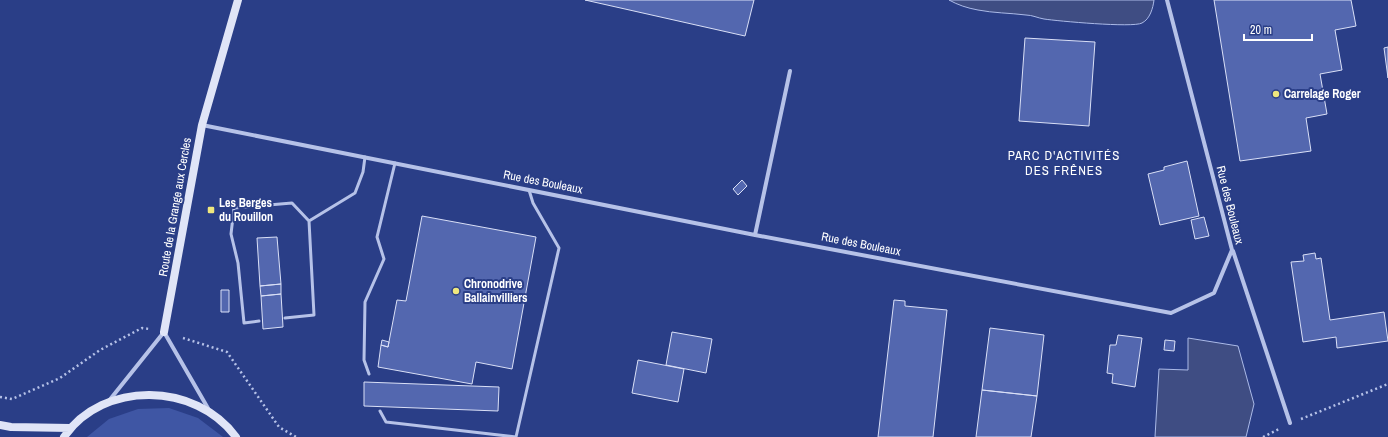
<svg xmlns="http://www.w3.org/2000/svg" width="1388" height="437" viewBox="0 0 1388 437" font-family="'Archivo Narrow',sans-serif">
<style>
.green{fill:#3f56a4}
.water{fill:#3f4d83;stroke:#abbae8}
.building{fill:#5367af;stroke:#dae0f7}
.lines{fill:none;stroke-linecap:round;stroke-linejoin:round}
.path{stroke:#b6c2e8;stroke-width:2.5;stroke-dasharray:2 3;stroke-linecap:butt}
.lane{stroke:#b6c2e8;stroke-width:3}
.street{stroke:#b6c2e8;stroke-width:4}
.secondary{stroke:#e0e5f7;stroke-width:8}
.poi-dot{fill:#efe77e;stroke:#2a3e87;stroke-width:1.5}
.labels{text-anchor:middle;stroke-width:4;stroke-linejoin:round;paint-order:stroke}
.poi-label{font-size:12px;font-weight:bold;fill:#fff;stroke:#2a3e87;text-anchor:start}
.street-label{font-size:12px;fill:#fff;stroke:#2a3e87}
.neighbourhood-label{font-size:13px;letter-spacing:1px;fill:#fff;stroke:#2a3e87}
</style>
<rect width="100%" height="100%" fill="#2a3e87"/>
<path class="green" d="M169 408 198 418 223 437H87L109 419 138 409Z"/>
<path class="water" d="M949 0H1154C1153 8 1150 19 1142 23 1133 28 1057 21 1044 19 1038 18 1032 15 1026 15 1010 13 993 13 978 10 967 8 958 5 949 0Z
M1188 338 1238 346 1254 404 1246 437H1155L1159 369 1188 370Z"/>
<path class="building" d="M585 0H754L745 36Z
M1214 0H1351L1356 26 1335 30 1342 70 1320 74 1327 114 1306 118 1311 151 1240 161Z
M1025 38 1095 42 1089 126 1019 121Z
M1388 47V78L1384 48Z
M1187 161 1199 216 1160 225 1148 174 1164 170V167Z
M742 180 747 186 738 195 733 189Z
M422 216 536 237 512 369 476 362 472 384 378 367 381 345 388 347 397 300 406 301Z
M1204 217 1209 236 1195 239 1191 220Z
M277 237 281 284 260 286 257 238Z
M1315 253 1316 259 1321 258 1330 320 1384 312 1388 341 1337 348 1336 337 1303 342 1291 262 1304 261 1303 255Z
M281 284V294L261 296 260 286Z
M221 290H229V312H221Z
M281 294 283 327 263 329 261 296Z
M894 300 905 301V306L947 310 933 437H878Z
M990 328 1044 335 1037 396 982 390Z
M672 332 712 339 706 373 666 365Z
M1118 335 1142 338 1135 387 1112 383 1113 374 1107 373 1110 345H1116Z
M382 340 389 342 388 347 381 345Z
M1165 340 1175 341 1174 351 1164 350Z
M638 360 684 369 678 402 632 393Z
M364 382 499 387 498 411 364 406Z
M982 390 1037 396 1031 437H976Z"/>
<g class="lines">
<path class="path" d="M183 338 227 352 279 427 296 437
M0 397 12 399 60 378 100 350 142 328 149 329
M1301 419 1388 384
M1263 437 1279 429"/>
<path class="lane" d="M309 221 355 193 363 172 365 157
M259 321 244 323 238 263 231 234 234 208 292 203 309 221 314 315 285 318
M369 374 364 360 365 302 384 259 377 237 395 163
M380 411 386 422 516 437
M516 437 559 248 533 203 529 190"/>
<path class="street" d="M202 125 755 235 1171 313 1214 293 1232 250 1167 0
M755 235 790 71
M1233 251 1290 423
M108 402 164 332 209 410"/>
<path class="secondary" d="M164 332 202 125 238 0
M0 425 11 427 70 428
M64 437C103 380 196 382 236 437"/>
</g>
<g class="poi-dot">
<circle cx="1276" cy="94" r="4"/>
<rect x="207" y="206" width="8" height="8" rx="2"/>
<circle cx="456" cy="291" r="4"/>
</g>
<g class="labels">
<g class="poi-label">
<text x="1284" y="98">Carrelage Roger</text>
<text x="219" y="207">Les Berges<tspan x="219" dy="14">du Rouillon</tspan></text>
<text x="464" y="288">Chronodrive<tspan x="464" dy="14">Ballainvilliers</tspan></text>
</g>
<g class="street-label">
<text transform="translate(543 182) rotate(11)" y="4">Rue des Bouleaux</text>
<text transform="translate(1230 205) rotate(76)" y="4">Rue des Bouleaux</text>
<text transform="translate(175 207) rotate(-80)" y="4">Route de la Grange aux Cercles</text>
<text transform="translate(861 244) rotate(11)" y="4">Rue des Bouleaux</text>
</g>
<g class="neighbourhood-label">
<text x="1064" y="160">PARC D'ACTIVITÉS<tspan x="1064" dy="15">DES FRÊNES</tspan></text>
</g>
</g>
<path d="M1244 34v6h68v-6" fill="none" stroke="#ffffff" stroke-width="2"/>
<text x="1250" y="34" font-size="12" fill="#ffffff" stroke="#2a3e87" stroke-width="3" paint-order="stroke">20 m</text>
</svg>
